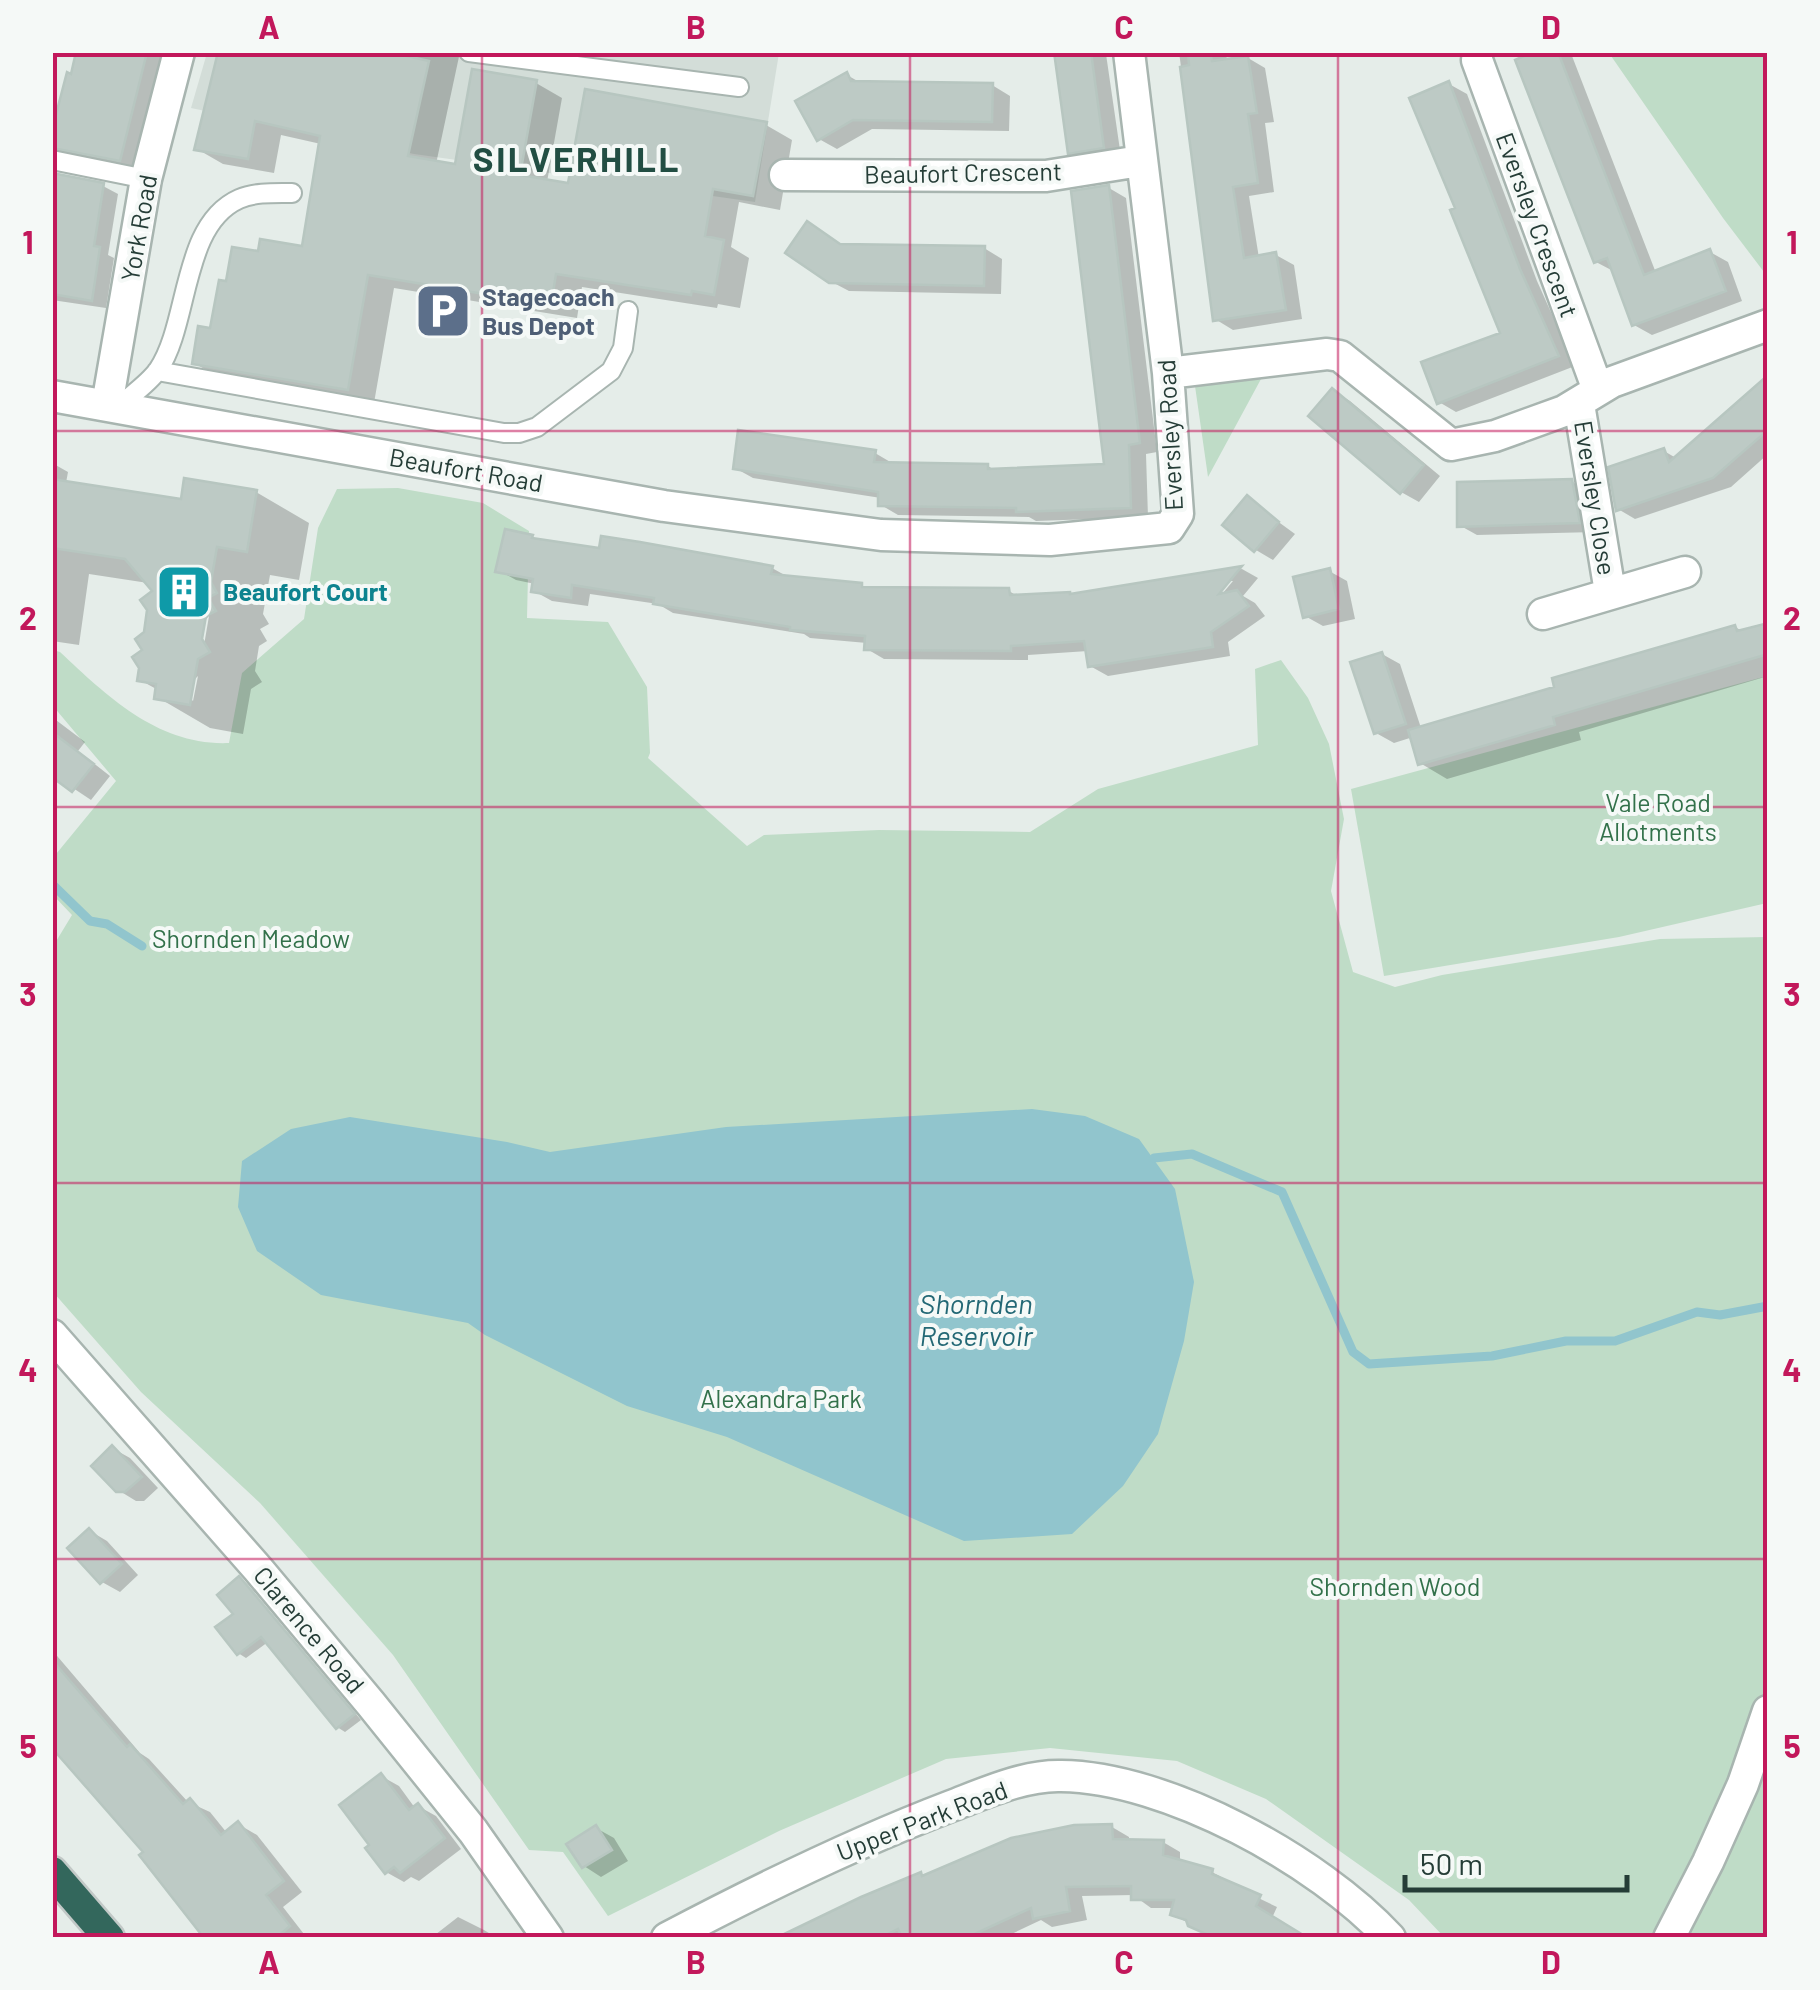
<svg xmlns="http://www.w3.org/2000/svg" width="1820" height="1990" viewBox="0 0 1820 1990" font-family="Barlow,sans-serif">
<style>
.built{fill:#d3ddd8}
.green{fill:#bfdcc7}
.water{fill:#91c5cd}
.shadow{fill:#0003;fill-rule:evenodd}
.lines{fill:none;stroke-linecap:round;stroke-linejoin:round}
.stream{stroke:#91c5cd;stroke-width:9}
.building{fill:#bdcac5;stroke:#b7c6c0;stroke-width:2.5}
.lane-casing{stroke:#a8b5b0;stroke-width:22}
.street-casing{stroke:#a8b5b0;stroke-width:35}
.highway-casing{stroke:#c2c9c7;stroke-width:35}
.lane{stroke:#fff;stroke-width:18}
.street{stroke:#fff;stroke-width:30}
.highway{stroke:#33675c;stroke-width:30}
.grid{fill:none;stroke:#c2185b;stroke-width:2.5;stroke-opacity:0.55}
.labels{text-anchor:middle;stroke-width:8;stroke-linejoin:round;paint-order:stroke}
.street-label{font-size:25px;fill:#253d37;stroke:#f5f9f7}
.service-label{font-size:25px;font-weight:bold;fill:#4e5e75;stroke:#f5f9f7;text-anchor:start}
.culture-label{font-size:25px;font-weight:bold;fill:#0d838f;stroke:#f5f9f7;text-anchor:start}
.park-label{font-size:25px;fill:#32714a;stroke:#f5f9f7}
.water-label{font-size:28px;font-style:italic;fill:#236875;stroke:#f5f9f7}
.district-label{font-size:35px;font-weight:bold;letter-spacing:2.5px;fill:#224e43;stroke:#f5f9f7}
.neatline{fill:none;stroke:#c2185b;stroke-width:4}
.grid-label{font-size:32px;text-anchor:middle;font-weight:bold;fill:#c2185b}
</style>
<rect width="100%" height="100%" fill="#e5ede9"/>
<path class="built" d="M207 53H779L755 202 414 154 191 108Z"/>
<path class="green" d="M1609 53H1767V276L1723 218Z
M1261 379 1208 477 1195 386Z
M398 488 483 503 529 531 527 618 608 622 647 687 650 753 648 758 747 846 764 835 879 830 1030 832 1098 789 1258 745 1255 669 1281 660 1308 698 1329 744 1344 819 1331 891 1353 972 1395 987 1442 975 1660 939 1767 937V1937H1444L1409 1900 1266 1799 1177 1761 1050 1748 946 1759 779 1831 608 1916 563 1852 529 1850 393 1655 260 1503 141 1392 53 1292 52 948 72 915 53 895 52 859 116 781 53 706V650L60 652C108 697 159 746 229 743L242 673 304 619 318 528 337 489Z
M1767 676V903L1619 937 1384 976 1351 789Z"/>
<path class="water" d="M1032 1109 1085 1116 1139 1139 1175 1189 1194 1282 1184 1341 1158 1434 1123 1486 1072 1534 964 1541 727 1437 627 1406 485 1335 468 1323 321 1295 257 1251 238 1207 242 1161 291 1129 350 1117 507 1142 550 1152 726 1127Z"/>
<path class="shadow" d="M77 52H168L138 169 69 157 52 147Z
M383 52H460L436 164 457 167 536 83 562 98 547 182 570 186 766 125 792 140 780 210 739 202 731 247 749 258 740 308 718 304 717 308 582 287 577 318 394 288 374 403 220 378 194 363 212 331 228 284 260 254 304 249 321 144 281 135 274 173 223 164 197 149Z
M1057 52 1106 54 1121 157 1088 162 1070 152Z
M1179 52H1226L1227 61 1248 58 1265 68 1274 122 1265 123 1274 192 1249 196 1259 258 1276 255 1294 265 1302 319 1233 330 1215 319Z
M1539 52H1566L1572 56 1656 273 1710 252 1728 262 1742 301 1652 335 1634 325 1615 272 1596 262Z
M847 75 861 83 992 85 1010 96 1009 131 872 129 837 149 819 139Z
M1449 84 1467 94 1537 281 1575 366 1456 412 1439 402 1504 334 1458 210Z
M52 174 103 186 118 194 108 255 114 258 106 308 52 300Z
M1109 188 1126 198 1157 452 1146 454 1148 517 1036 521 1029 517 898 515 881 505V498L753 478 735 468 875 453 892 463 988 466 996 471 1107 467Z
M842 246 984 248 1002 259 1001 294 849 291 830 281Z
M1768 378V454L1731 487 1635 519 1618 509 1664 451 1676 458Z
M1333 391 1350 401 1440 476 1419 502 1401 492Z
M52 463 68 472 66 483 183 502 256 492 309 523 299 580 270 575 263 614 269 624 260 629 267 641 259 646 255 671 262 682 251 689 243 734 210 728 157 697 158 690 140 680 155 591 148 583 89 574 79 645 52 641ZM209 616 203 651 198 650 203 623ZM198 676 193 701 189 697 192 682Z
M1571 481 1588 492 1596 532 1477 535 1459 525Z
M1247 499 1295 534 1273 560 1256 550Z
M532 537 541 542 772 568 790 578 861 585 868 589 1009 591 1019 597 1074 596 1242 569 1258 578 1243 596 1255 603 1265 616 1228 642 1230 656 1108 676 1090 666 1088 651 1028 655V660L884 659 867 649V643L810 638 804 634 673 613 658 604 590 594 588 606 552 601 534 591 535 584 516 580 498 570ZM1227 581H1233L1212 606 1209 602Z
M1329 571 1347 581 1355 619 1323 626 1305 616Z
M1768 625V676L1579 732 1581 740 1447 779 1420 763 1413 737 1394 743 1376 733 1382 654 1400 664 1421 728 1558 689 1735 627 1744 632Z
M52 717 85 742 78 751 110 776 91 800 52 774Z
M112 1448 130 1458 158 1488 144 1501H136L118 1490Z
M90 1531 107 1541 138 1575 120 1592 102 1582Z
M240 1579 247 1584 361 1720 345 1732 337 1727 268 1642 246 1658 238 1653 236 1614Z
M52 1650 140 1753 149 1759 188 1802 210 1812 227 1833 238 1824 257 1835 302 1892 283 1907 307 1938H205L146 1853 52 1747Z
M381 1776 399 1786 415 1808 418 1806 436 1816 461 1849 419 1881 411 1877 404 1882 386 1872Z
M1112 1827 1129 1837V1842H1163L1180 1852V1862L1212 1872 1229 1881V1884L1277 1907 1272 1918 1190 1924 1172 1914 1174 1908H1151L1133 1895 1082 1896 1087 1920 1052 1927 1041 1920 1003 1938H790L920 1875 925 1877Z
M596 1828 614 1838 628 1861 601 1877 584 1866Z
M458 1917 484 1930 497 1938H431Z"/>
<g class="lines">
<path class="stream" d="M52 884 90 921 107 924 142 946
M1154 1158 1192 1154 1282 1192 1353 1352 1369 1364 1492 1356 1566 1341H1615L1697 1312 1720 1315 1768 1306"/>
</g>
<path class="building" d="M76 52H147L120 161 52 148V130L67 72 71 74Z
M218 52H389L429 61 408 156 455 164 472 69 537 80 520 175 568 183 585 89 767 122 753 196 713 189 705 236 724 240 714 295 692 291 691 295 556 274 551 305 368 275 348 390 192 364 198 326 210 328 219 280 226 281 232 247 258 251 260 239 302 246 320 136 255 121 248 159 194 150Z
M1054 52H1091L1104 148 1068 154Z
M1188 52H1210L1212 61 1248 56 1257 113 1248 114 1258 183 1233 187 1244 258 1276 252 1286 310 1213 321 1180 67 1189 65Z
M1533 52H1558L1644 275 1710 249 1726 291 1632 326 1607 258 1594 263 1515 60Z
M847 72 851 81 993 83 992 122 853 120 817 141 795 101Z
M1449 81 1520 269 1559 356 1437 404 1421 362 1500 333 1450 210 1455 208 1409 98Z
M52 173 104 183 94 246 100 247 92 301 52 294Z
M1109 185 1140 443 1129 445 1131 508 1016 512V508L878 506V492L733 469 738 430 876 450 874 462 988 464V469L1104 464 1071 191Z
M807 221 840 244 985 246 984 286 829 283 785 253Z
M1768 375V430L1713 478 1616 511 1608 467 1664 448 1669 462Z
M1332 388 1424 465 1400 494 1308 416Z
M184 478 257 490 247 552 217 547 211 582 217 593 208 598 216 611 206 616 202 639 210 652 198 659 190 705 154 699 156 684 137 681 139 668 132 657 142 650 135 639 144 632 147 610 140 600 152 591 125 559 52 548V479L181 499Z
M1572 479 1580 523 1457 527V482Z
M1247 495 1279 522 1254 552 1222 525Z
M505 529 533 535 532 538 599 548 601 536 640 542 773 566 771 574 862 583V587L1009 588 1010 595 1070 592V594L1242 566 1219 594 1237 590 1249 606 1211 632 1213 647 1088 667 1084 641 1011 646V651L864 650 865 636 790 630V627L653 604 654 598 572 585 571 598 531 592 533 579 495 572Z
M1330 568 1339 609 1303 618 1293 577Z
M1768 623V654L1553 717 1555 725 1418 765 1408 730 1554 687 1552 678 1735 625 1737 631Z
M1382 652 1406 724 1374 734 1350 662Z
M52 732 94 764 72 792 52 777Z
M112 1445 142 1477 125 1492H116L91 1466Z
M89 1528 122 1564 100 1584 67 1548Z
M239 1576 355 1714 336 1729 261 1637 237 1655 215 1627 233 1614 217 1595Z
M52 1660 127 1747 130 1744 183 1804 190 1798 221 1835 238 1821 284 1881 266 1895 290 1926 276 1938H204L139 1855 143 1852 52 1748Z
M381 1773 409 1810 418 1803 445 1838 400 1873 394 1867 385 1874 365 1848 369 1845 339 1805Z
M1112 1824 1113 1839 1164 1840 1163 1855 1213 1869 1212 1874 1261 1895 1256 1906 1308 1938H1215L1188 1926 1186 1920 1170 1915 1174 1900H1131V1886L1066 1887 1070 1911 1033 1919 1031 1908 966 1938H902L898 1929 880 1938H776L861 1897 921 1872 922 1876 1011 1838 1074 1825Z
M596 1825 612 1850 582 1868 566 1844Z"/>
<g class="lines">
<g class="lane-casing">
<path id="lane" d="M469 52 739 87
M52 160 146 179
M157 371 504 433H519L537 427 611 371 623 348 628 311
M118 407C131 395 148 384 158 370 190 323 181 225 239 199 255 192 274 193 292 193"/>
</g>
<g class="street-casing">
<path id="street" d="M1477 60 1598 390
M785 175 1046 176 1140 161
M1168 373 1327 354 1340 356 1451 445 1495 436 1564 411 1612 382 1768 325
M52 396 664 506 881 535 1050 540 1169 528 1178 514 1168 373 1129 52
M1579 404 1610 592
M107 405 146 179 179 52
M1543 614 1685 572
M52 1335 258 1569 371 1704 473 1831 548 1938
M667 1938C760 1889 854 1843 951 1806 985 1793 1024 1775 1061 1776 1167 1777 1319 1861 1390 1938
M1669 1938 1708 1862 1743 1784 1768 1711"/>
</g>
<g class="highway-casing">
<path id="highway" d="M52 1872 109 1938"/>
</g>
<use href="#lane" class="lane"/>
<use href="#street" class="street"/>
<use href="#highway" class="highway"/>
</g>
<path class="grid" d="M482 52V1938M910 52V1938M1338 52V1938M52 431H1768M52 807H1768M52 1183H1768M52 1559H1768"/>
<defs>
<g id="parking-square" transform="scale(2.875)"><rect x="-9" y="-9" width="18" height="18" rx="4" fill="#5c6f8a" stroke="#f5f9f7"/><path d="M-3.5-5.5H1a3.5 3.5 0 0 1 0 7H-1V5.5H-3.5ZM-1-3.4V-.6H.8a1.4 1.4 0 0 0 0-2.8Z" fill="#fff"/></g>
<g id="building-square" transform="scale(2.875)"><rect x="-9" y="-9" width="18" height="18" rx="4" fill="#0f9aa8" stroke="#f5f9f7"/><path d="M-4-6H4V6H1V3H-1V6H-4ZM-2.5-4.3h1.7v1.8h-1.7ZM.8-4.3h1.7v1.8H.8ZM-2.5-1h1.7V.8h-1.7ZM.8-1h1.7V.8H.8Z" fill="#fff"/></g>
</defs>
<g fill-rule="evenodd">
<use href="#parking-square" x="443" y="311"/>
<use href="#building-square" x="184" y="592"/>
</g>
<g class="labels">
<g class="street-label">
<text transform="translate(963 173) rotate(-1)" y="9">Beaufort Crescent</text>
<text transform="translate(1537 225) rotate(70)" y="9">Eversley Crescent</text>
<text transform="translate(139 228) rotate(-80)" y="9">York Road</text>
<text transform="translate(1170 435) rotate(-93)" y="9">Eversley Road</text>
<text transform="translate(466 470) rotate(10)" y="9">Beaufort Road</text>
<text transform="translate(1595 498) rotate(81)" y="9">Eversley Close</text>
<text transform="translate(309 1630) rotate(50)" y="9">Clarence Road</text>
<text transform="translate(922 1821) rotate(-21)" y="9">Upper Park Road</text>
</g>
<g class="service-label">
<text x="482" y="306">Stagecoach<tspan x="482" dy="29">Bus Depot</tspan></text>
</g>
<g class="culture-label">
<text x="223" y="601">Beaufort Court</text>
</g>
<g class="park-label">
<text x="1658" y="812">Vale Road<tspan x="1658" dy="29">Allotments</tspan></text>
<text x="251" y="948">Shornden Meadow</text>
<text x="781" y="1408">Alexandra Park</text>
<text x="1395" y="1596">Shornden Wood</text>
</g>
<g class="water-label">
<text x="976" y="1314">Shornden<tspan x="976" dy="32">Reservoir</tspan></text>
</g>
<g class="district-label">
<text x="577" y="172">SILVERHILL</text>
</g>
</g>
<rect width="1820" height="1990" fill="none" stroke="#f5f9f7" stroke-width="110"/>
<path d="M1405 1875v15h222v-15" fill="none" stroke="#253d37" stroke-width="5"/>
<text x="1420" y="1875" font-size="30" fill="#253d37" stroke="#f5f9f7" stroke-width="8" paint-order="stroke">50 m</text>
<rect x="55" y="55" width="1710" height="1880" class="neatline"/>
<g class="grid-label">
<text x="269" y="39">A</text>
<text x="696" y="39">B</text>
<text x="1124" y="39">C</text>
<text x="1551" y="39">D</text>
<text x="28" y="254">1</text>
<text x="1792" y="254">1</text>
<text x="28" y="630">2</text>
<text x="1792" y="630">2</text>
<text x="28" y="1006">3</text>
<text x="1792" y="1006">3</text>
<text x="28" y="1382">4</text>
<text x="1792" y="1382">4</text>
<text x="28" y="1758">5</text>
<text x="1792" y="1758">5</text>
<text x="269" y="1974">A</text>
<text x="696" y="1974">B</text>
<text x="1124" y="1974">C</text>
<text x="1551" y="1974">D</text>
</g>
</svg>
